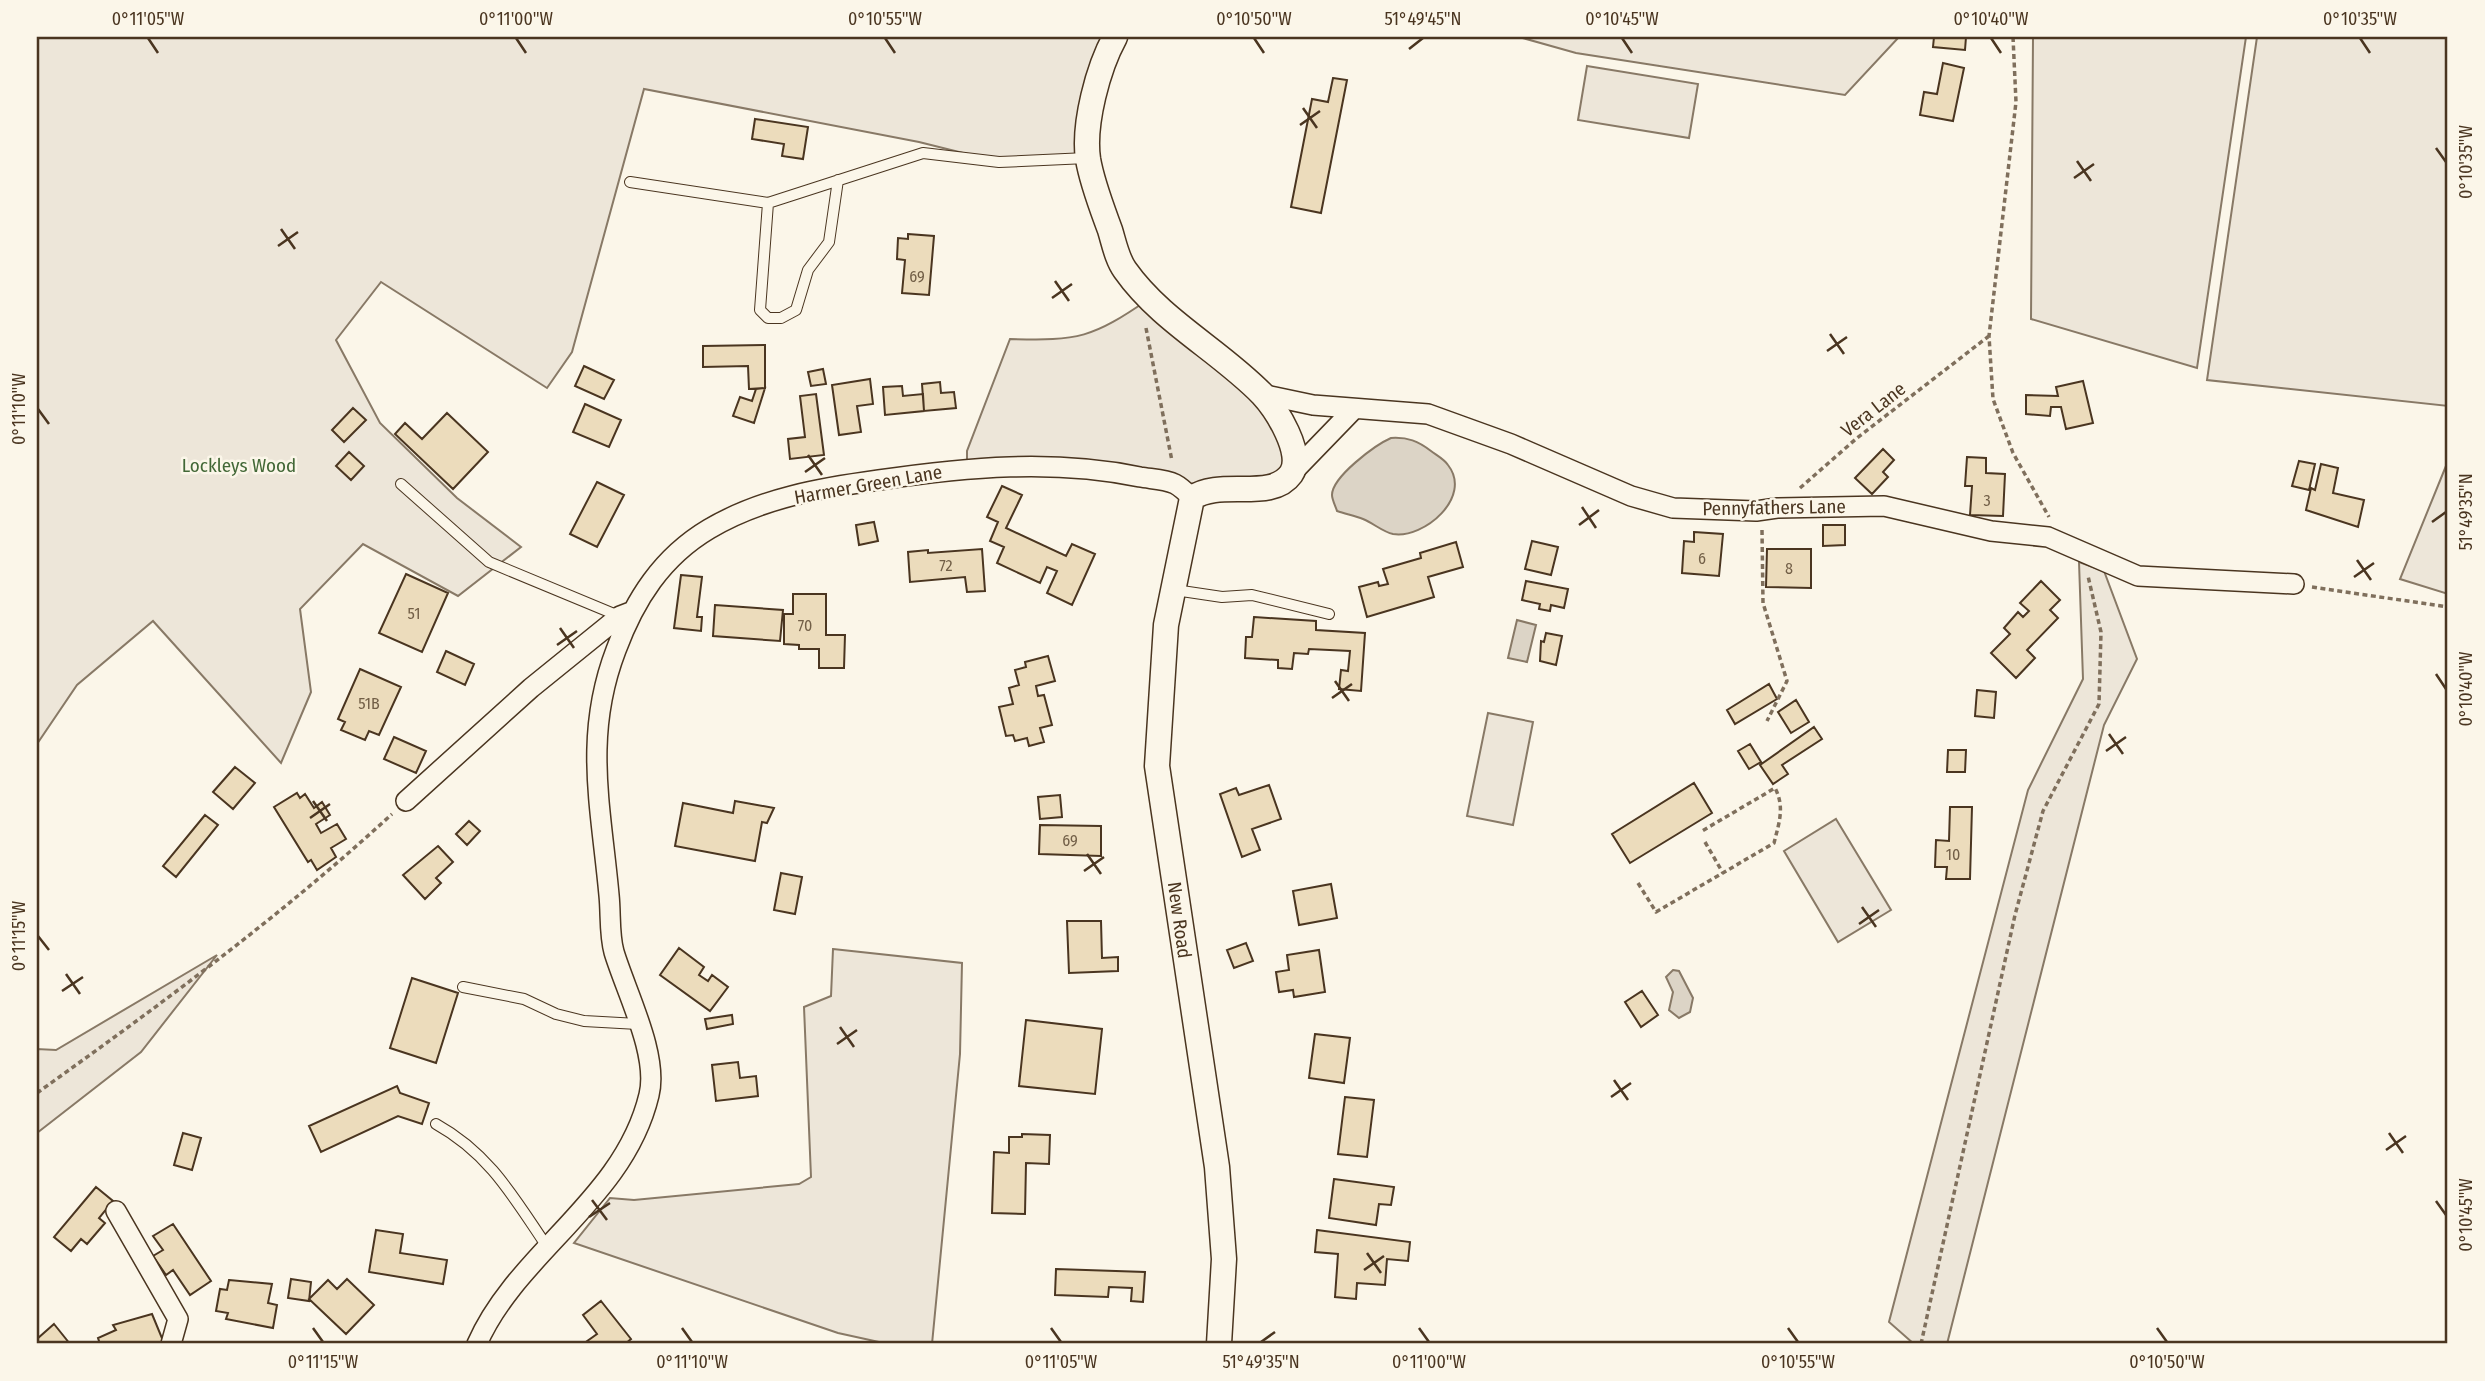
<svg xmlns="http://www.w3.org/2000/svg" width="2485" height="1381" viewBox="0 0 2485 1381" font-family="'Fira Sans Condensed',sans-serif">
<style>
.green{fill:#ede6d9;stroke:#887966;stroke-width:2}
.water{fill:#dcd4c6;stroke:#887966;stroke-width:2}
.building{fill:#ecdcbc;stroke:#4a3520;stroke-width:2}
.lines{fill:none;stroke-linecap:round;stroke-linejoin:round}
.service-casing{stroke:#4a3520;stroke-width:12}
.minor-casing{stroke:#4a3520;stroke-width:22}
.tertiary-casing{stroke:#4a3520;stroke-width:27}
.path{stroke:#7f6f5c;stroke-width:3.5;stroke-dasharray:5 3.5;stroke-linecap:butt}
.service{stroke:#fbf6e9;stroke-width:10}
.minor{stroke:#fbf6e9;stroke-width:19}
.tertiary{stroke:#fbf6e9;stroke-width:24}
.ticks{fill:none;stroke:#4a3520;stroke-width:2.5}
.labels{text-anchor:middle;stroke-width:5;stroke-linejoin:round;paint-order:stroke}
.number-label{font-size:16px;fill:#725f47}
.street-label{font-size:19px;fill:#4a3520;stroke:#fbf6e9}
.park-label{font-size:19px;fill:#436837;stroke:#fbf6e9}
.neatline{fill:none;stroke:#4a3520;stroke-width:2.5}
.ticks-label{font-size:18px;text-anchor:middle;fill:#4a3520}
</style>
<rect width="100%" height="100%" fill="#fbf6e9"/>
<path class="green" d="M37 37H1115L1088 158 999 162 919 142 644 89 572 352 547 388 381 282 336 340 380 423 457 498 521 547 458 596 363 544 300 609 311 692 281 763 153 621 77 685 37 744Z
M1519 37H1899L1845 95 1576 53Z
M2033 37H2246L2197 368 2031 319Z
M2257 37H2448V406L2207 380Z
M1587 66 1698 84 1689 138 1578 120Z
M1149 299 1261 394 1294 459 1267 489 967 468V451L1010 339C1079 341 1092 338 1149 299Z
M2448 461V594L2400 579Z
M2079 562 2104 571 2137 659 2104 725 1947 1344H1914L1889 1322 2028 790 2083 679Z
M1488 713 1533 722 1513 825 1467 816Z
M1836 819 1891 910 1838 942 1784 851Z
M833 949 962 963 960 1054 932 1344H888L838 1333 574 1243 610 1198 634 1200 799 1184 811 1177 804 1007 831 996Z
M217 955 141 1052 37 1133V1049L56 1050Z"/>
<path class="water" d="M1391 438C1408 437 1418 441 1431 451 1436 455 1444 459 1448 465 1473 497 1424 539 1393 534 1383 532 1373 523 1363 519 1355 516 1346 514 1337 511 1336 507 1332 500 1332 495 1332 477 1375 445 1391 438Z
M1517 620 1536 625 1527 662 1508 658Z
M1673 970 1679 971 1693 998 1690 1012 1679 1018 1669 1010 1673 992 1666 977Z"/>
<path class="building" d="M1934 37H1966L1965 50 1933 47Z
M1943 63 1964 68 1953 121 1920 115 1924 92 1937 94Z
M1333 78 1347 80 1321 213 1291 207 1312 99 1328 102Z
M755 119 808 127 803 159 782 156 784 144 752 139Z
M908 234 934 236 929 295 902 293 905 260 897 259 898 238 908 239Z
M765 345V388L749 389 748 366 703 367V346Z
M584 366 614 380 604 399 575 386Z
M823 369 826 384 811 386 808 372Z
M870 379 873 404 857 406 861 432 839 435 832 385Z
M2083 381 2093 423 2066 429 2061 407H2051L2050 416 2026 414V395L2058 396 2056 387Z
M940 382 941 393 954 392 956 408 924 411 922 384Z
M902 386 903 396 923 394 924 411 885 415 883 387Z
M765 388 754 423 733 416 740 397 752 401 756 389Z
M816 394 824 455 790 459 788 439 805 437 800 396Z
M585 404 621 420 609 447 573 432Z
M353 408 366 420 344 442 332 430Z
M447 413 488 452 453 489 395 434 405 423 422 439Z
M1883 449 1894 460 1883 472 1888 477 1872 494 1855 478Z
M349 452 364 466 351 480 336 466Z
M1967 457 1986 458V473L2005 474 2003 516 1970 515 1972 486H1965Z
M2299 461 2315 464 2309 490 2292 486Z
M2321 464 2338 468 2333 493 2364 500 2358 527 2306 510 2311 488 2315 490Z
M597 482 624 495 597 547 570 534Z
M1002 486 1022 495 1006 528 1066 556 1072 544 1095 554 1072 605 1047 593 1057 571 1047 567 1040 583 997 563 1004 547 990 541 998 522 987 517Z
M874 522 878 541 859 545 856 525Z
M1823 525H1845V545L1823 546Z
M1694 532 1723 534 1719 576 1682 573 1684 541 1694 542Z
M1532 541 1558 547 1551 575 1525 569Z
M1456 542 1463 567 1428 577 1434 597 1367 617 1359 587 1378 582 1379 586 1388 584 1383 569 1421 558 1420 553Z
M982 549 985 591 967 592 965 577 910 582 908 552 928 550V553Z
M1767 549H1811V588L1766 587Z
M406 574 448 593 422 652 379 633Z
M681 575 702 577 697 617H702L701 631 674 628Z
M1526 581 1568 589 1564 608 1551 605 1550 611 1539 609 1540 604 1522 600Z
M2041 581 2060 600 2050 610 2058 618 2027 650 2035 658 2016 678 1991 653 2010 634 2004 628 2018 612 2023 617 2029 611 2020 603Z
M793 594H826V635H845L844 668H819V649H799V645L784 644V614H793Z
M715 605 783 610 780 641 713 636Z
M1254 617 1316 621V630L1365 633 1361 691 1339 689 1341 670 1348 671 1350 651 1309 649 1308 654 1294 653 1292 669 1278 668V660L1245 658 1246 637H1252Z
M1546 633 1562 636 1556 665 1540 661 1541 641 1544 642Z
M446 651 474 664 465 685 437 672Z
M1048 656 1055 681 1036 686 1038 696 1044 695 1052 725 1040 728 1044 742 1029 746 1027 738 1015 741 1013 735 1006 736 999 707 1013 704 1009 688 1019 685 1015 670 1026 667 1025 662Z
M360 669 401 687 379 735 369 731 365 740 341 730 345 722 338 719Z
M1769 684 1777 699 1735 724 1727 710Z
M1977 690 1996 692 1994 718 1975 716Z
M1796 700 1809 722 1791 733 1778 712Z
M1814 727 1822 739 1782 765 1788 774 1773 784 1760 765Z
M394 737 426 751 416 773 384 759Z
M1750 744 1761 762 1749 769 1738 751Z
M1948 750H1966L1965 772H1947Z
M235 767 255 783 233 809 213 792Z
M1694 783 1712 813 1630 863 1612 834Z
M1269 785 1281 819 1252 829 1260 850 1242 857 1220 794 1236 788 1239 795Z
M297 793 300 798 305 794 314 808 322 802 330 815 316 824 321 833 337 824 346 839 331 848 336 857 317 870 311 860 308 862 274 807Z
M1060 795 1062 817 1040 819 1038 797Z
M735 801 774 808 767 823 762 822 755 861 675 846 683 803 733 813Z
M1950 807H1972L1970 879H1946L1947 867H1935L1936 840 1949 841Z
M205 815 218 825 176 877 163 866Z
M469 821 480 831 467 845 456 834Z
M1040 825 1101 826V856L1039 854Z
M438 846 453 862 436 878 441 883 425 899 403 875Z
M781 873 802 877 795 914 774 910Z
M1331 884 1337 918 1299 925 1293 891Z
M1067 921H1101L1102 958 1118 957V971L1069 973Z
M1246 943 1253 961 1234 968 1227 950Z
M679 948 704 967 699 975 708 981 712 975 728 987 710 1011 660 975Z
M1319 950 1325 992 1294 997 1293 990 1279 992 1276 972 1289 970 1287 955Z
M412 978 458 993 436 1063 390 1048Z
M1642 991 1658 1015 1641 1027 1625 1002Z
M732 1015 733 1024 707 1029 705 1019Z
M1026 1020 1102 1029 1095 1094 1019 1086Z
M1315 1034 1350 1038 1344 1083 1309 1078Z
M738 1062 740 1078 756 1076 758 1096 716 1101 712 1065Z
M397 1086 400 1093 429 1103 422 1124 398 1116 321 1152 309 1126Z
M1345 1097 1374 1100 1367 1157 1338 1154Z
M183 1133 201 1138 192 1170 174 1165Z
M1022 1134 1050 1135 1049 1164 1026 1163 1025 1214 992 1213 994 1152 1009 1153V1137H1022Z
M1334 1179 1394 1187 1391 1205 1379 1204 1376 1225 1329 1218Z
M96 1187 113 1201 99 1218 105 1223 87 1244 81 1239 71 1251 54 1237Z
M173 1224 211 1281 190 1295 173 1270 166 1275 153 1256 163 1250 153 1236Z
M376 1230 403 1234 400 1253 447 1260 443 1284 369 1272Z
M1317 1230 1410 1242 1408 1261 1387 1259 1385 1285 1357 1283 1356 1299 1335 1297 1338 1254 1315 1252Z
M1056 1269 1145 1272 1143 1302 1131 1301 1132 1288 1109 1287 1108 1297 1055 1295Z
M291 1279 311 1282 309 1301 288 1298Z
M347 1279 374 1305 346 1334 309 1299 328 1280 337 1289Z
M229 1280 272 1284 268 1303 277 1305 273 1328 226 1319 228 1313 216 1311 220 1289 227 1290Z
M601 1301 631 1339 625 1344H583L597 1334 583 1315Z
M152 1314 164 1343 100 1344 98 1338 116 1330 113 1325Z
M54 1324 70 1344H37V1339Z"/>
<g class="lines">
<g class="service-casing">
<path id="service" d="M838 180 829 242 808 270 796 310 781 318H768L760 310 768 203 923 153 999 162 1087 158
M630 182 768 203
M401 484 489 562 619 616
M1175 590 1222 597 1252 595 1329 614
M463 987 524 999 556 1014 584 1021 638 1024
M436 1124C490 1154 514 1198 548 1248"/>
</g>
<g class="minor-casing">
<path id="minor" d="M1261 394 1313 405 1428 414 1511 444 1631 496 1673 508 1756 511 1777 508 1884 506 1991 531 2048 537 2138 576 2294 584
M1293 472 1354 409
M406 801 531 688 620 616 633 611
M116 1211 178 1319 171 1344
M477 1344C517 1252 624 1200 649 1095 659 1055 626 992 614 952 609 934 611 914 609 895 601 807 583 736 616 650 635 599 662 557 709 529 761 498 821 488 879 480 967 467 1053 459 1140 477 1151 479 1165 479 1175 484 1181 487 1187 493 1192 498"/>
</g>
<g class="tertiary-casing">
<path id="tertiary" d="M1115 37C1098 68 1083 124 1088 159 1092 183 1102 208 1110 230 1114 243 1117 259 1125 270 1161 321 1219 350 1262 394 1276 409 1305 454 1291 474 1271 502 1220 478 1192 498L1166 625 1157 766 1217 1167 1224 1259 1219 1344"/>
</g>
<path class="path" d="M2013 37 2016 102 1989 336 1993 399 2013 453 2049 517
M1146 328 1172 461
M1800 488 1857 438 1989 336
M1762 530 1763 603 1787 681 1767 721
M2312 587 2448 607
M1705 842 1723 873
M1638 883 1656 912 1774 843C1779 823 1785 807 1775 788L1702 831
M37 1093C160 1005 281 916 392 814
M1921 1344 2015 915 2043 811 2099 704 2101 632 2088 576"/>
<use href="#service" class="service"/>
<use href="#minor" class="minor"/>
<use href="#tertiary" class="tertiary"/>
</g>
<path class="ticks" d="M148 38 158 53M516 38 526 53M885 38 895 53M1254 38 1264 53M1622 38 1632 53M1991 38 2001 53M2360 38 2370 53M1409 49 1423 38M1303 108 1317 128M1300 125 1320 111M2436 148 2446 162M2077 161 2091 181M2074 178 2094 164M281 229 295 249M278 246 298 232M1055 281 1069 301M1052 298 1072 284M1830 334 1844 354M1827 351 1847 337M38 409 49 424M808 455 822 475M805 472 825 458M1582 507 1596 528M2432 522 2446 512M1579 525 1599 510M2357 560 2371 580M2354 577 2374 563M560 628 574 648M557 645 577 631M2436 674 2446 689M1335 681 1349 701M1332 698 1352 684M2109 734 2123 754M2106 751 2126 737M313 801 327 821M310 818 330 804M1087 854 1101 874M1084 871 1104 857M1862 907 1876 927M1859 924 1879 910M38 936 49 950M66 974 80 994M62 991 83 977M840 1027 854 1047M837 1044 857 1030M1614 1080 1628 1100M1611 1097 1631 1083M2389 1133 2403 1153M2386 1150 2406 1136M592 1200 607 1220M2436 1201 2446 1215M589 1217 610 1203M1367 1253 1381 1273M1364 1270 1384 1256M313 1328 323 1342M682 1328 692 1342M1051 1328 1061 1342M1419 1328 1429 1342M1788 1328 1798 1342M2157 1328 2167 1342M1261 1342 1275 1332"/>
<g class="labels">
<g class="number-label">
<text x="917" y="282">69</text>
<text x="1987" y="506">3</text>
<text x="1702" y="564">6</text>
<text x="946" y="571">72</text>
<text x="1789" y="574">8</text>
<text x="414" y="619">51</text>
<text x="805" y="631">70</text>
<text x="369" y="709">51B</text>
<text x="1070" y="846">69</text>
<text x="1953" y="860">10</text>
</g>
<g class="street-label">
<text transform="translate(1873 409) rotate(-38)" y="7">Vera Lane</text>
<text transform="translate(868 484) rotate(-10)" y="7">Harmer Green Lane</text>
<text transform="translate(1774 507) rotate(-1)" y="7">Pennyfathers Lane</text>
<text transform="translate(1180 920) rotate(82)" y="7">New Road</text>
</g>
<g class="park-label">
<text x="239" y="472">Lockleys Wood</text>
</g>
</g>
<rect width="2485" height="1381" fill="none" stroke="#fbf6e9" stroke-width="77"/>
<rect x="38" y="38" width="2408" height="1304" class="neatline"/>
<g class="ticks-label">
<text x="148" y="25">0°11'05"W</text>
<text x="516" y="25">0°11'00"W</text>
<text x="885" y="25">0°10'55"W</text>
<text x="1254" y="25">0°10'50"W</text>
<text x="1423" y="25">51°49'45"N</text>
<text x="1622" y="25">0°10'45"W</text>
<text x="1991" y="25">0°10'40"W</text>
<text x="2360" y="25">0°10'35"W</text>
<text transform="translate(2466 162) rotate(-90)" y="6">0°10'35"W</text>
<text transform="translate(19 409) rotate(-90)" y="6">0°11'10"W</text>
<text transform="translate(2466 512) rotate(-90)" y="6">51°49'35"N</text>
<text transform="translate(2466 689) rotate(-90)" y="6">0°10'40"W</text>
<text transform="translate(19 936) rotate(-90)" y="6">0°11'15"W</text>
<text transform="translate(2466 1215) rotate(-90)" y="6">0°10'45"W</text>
<text x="323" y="1368">0°11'15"W</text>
<text x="692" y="1368">0°11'10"W</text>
<text x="1061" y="1368">0°11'05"W</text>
<text x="1261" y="1368">51°49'35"N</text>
<text x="1429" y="1368">0°11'00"W</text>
<text x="1798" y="1368">0°10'55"W</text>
<text x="2167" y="1368">0°10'50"W</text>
</g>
</svg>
